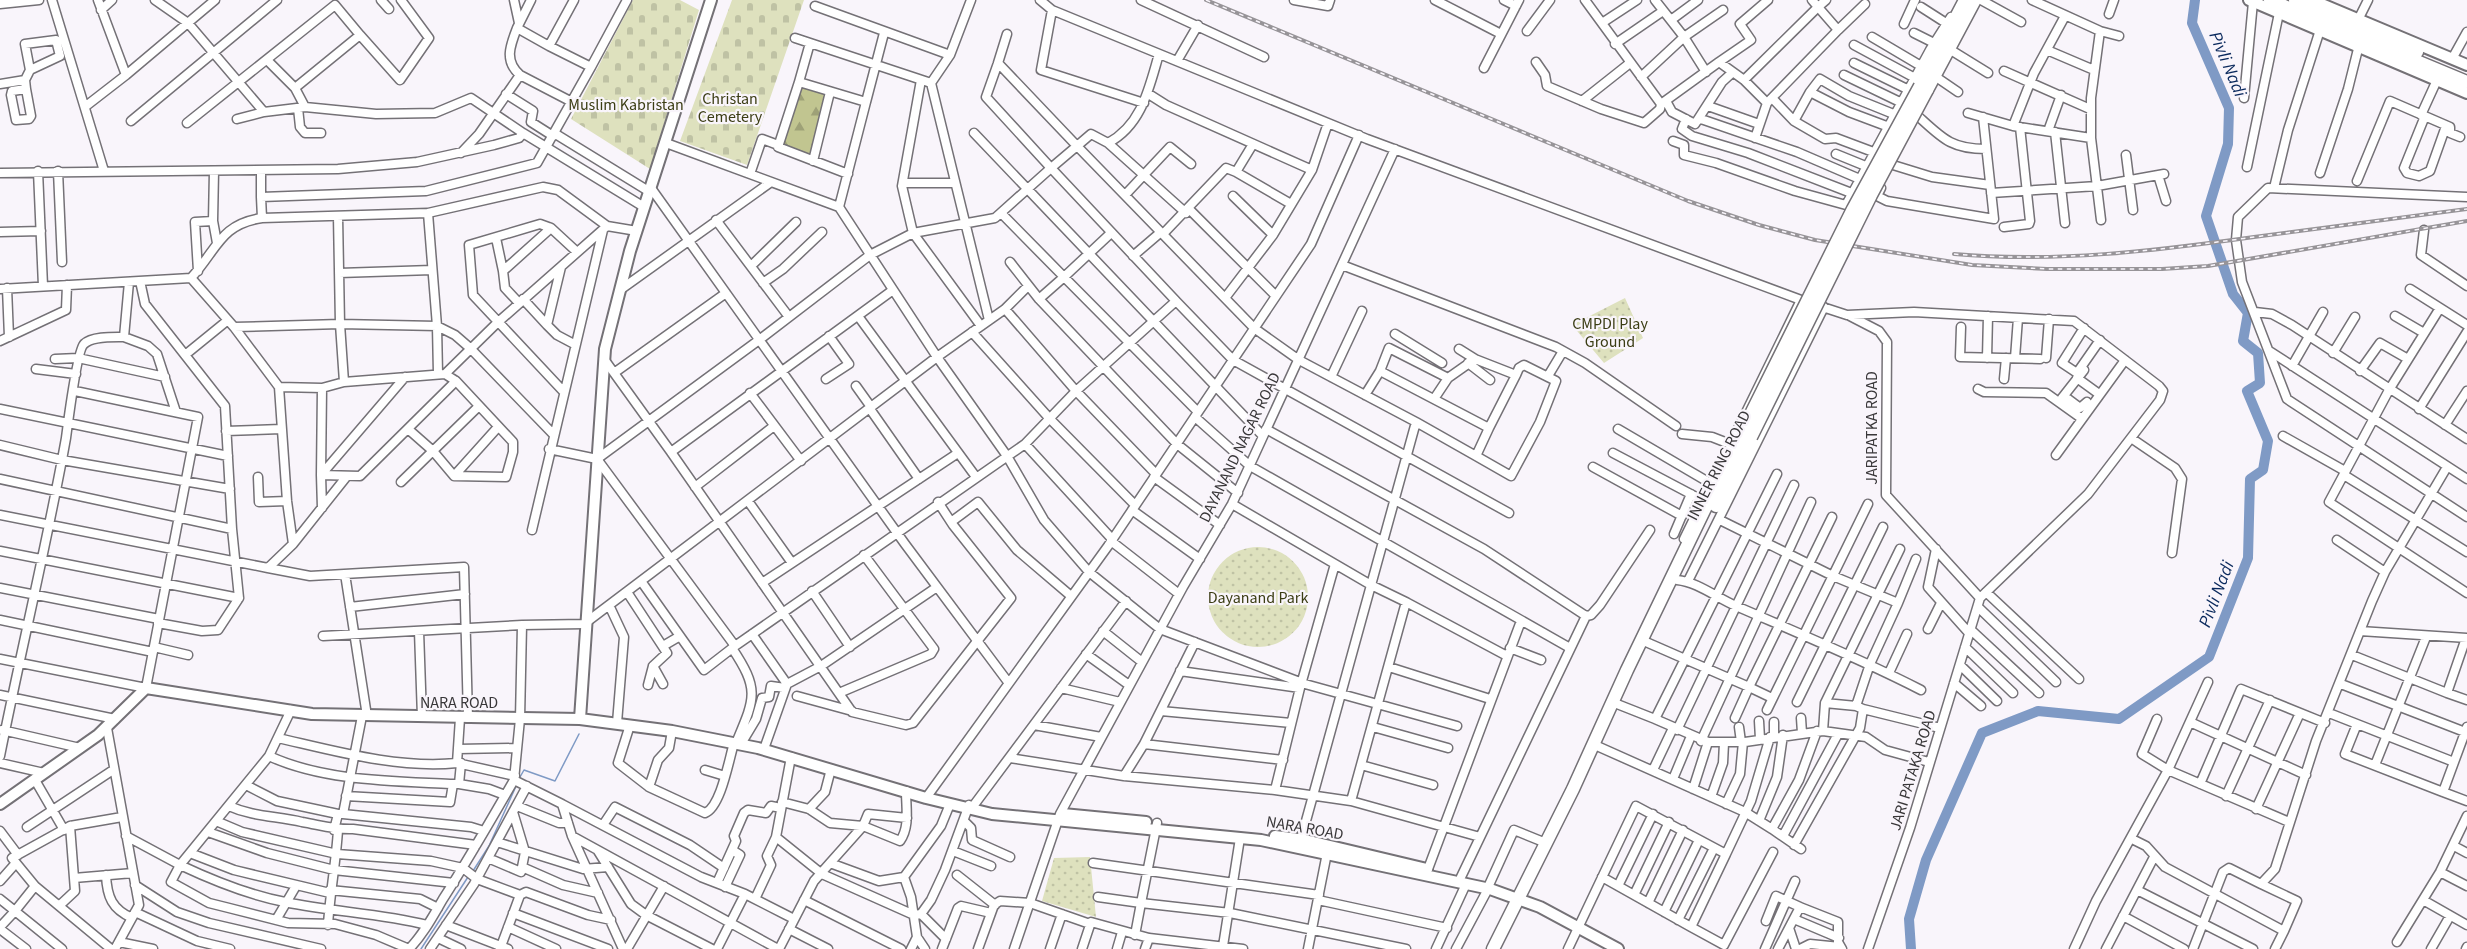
<svg xmlns="http://www.w3.org/2000/svg" width="2467" height="949" viewBox="0 0 2467 949" font-family="'Source Sans 3',sans-serif">
<style>
.green{fill:url(#green-dots)}
.forest{fill:url(#forest-firs)}
.cemetery{fill:url(#cemetery-stones)}
.lines{fill:none;stroke-linecap:round;stroke-linejoin:round}
.stream{stroke:#7f9ac5;stroke-width:1.5}
.river{stroke:#7f9ac5;stroke-width:10}
.minor-casing{stroke:#747176;stroke-width:11}
.major-casing{stroke:#747176;stroke-width:14}
.highway-casing{stroke:#747176;stroke-width:15}
.minor{stroke:#fff;stroke-width:8}
.major{stroke:#fff;stroke-width:10}
.highway{stroke:#fff;stroke-width:12}
.rail-casing{stroke:#979498;stroke-width:4}
.rail{stroke:#f9f5fb;stroke-width:1.5;stroke-dasharray:4.5;stroke-linecap:butt}
.highway-bridge-casing{stroke:#747176;stroke-width:15;stroke-linecap:butt}
.highway-bridge{stroke:#fff;stroke-width:12}
.labels{text-anchor:middle;stroke-width:4.5;stroke-linejoin:round;paint-order:stroke}
.park-label{font-size:16px;fill:#3b3d14;stroke:#f9f5fb}
.street-label{font-size:16px;fill:#393739;stroke:#f9f5fb}
.water-label{font-size:18px;font-style:italic;fill:#09285c;stroke:#f9f5fb}
</style>
<defs>
<pattern id="green-dots" width="8" height="8" patternUnits="userSpaceOnUse" patternTransform="scale(1.5)"><rect width="8" height="8" fill="#dee1be"/><path d="M2 2h.1M6 6h.1" fill="none" stroke="#bfc2a4" stroke-width="1.8" stroke-linecap="round"/></pattern>
<pattern id="forest-firs" width="22" height="20" patternUnits="userSpaceOnUse" patternTransform="scale(1.5)"><rect width="22" height="20" fill="#c1c590"/><path d="M5 1l3.5 6h-7zM16 11l3.5 6h-7z" fill="#9ea177"/></pattern>
<pattern id="cemetery-stones" width="16" height="16" patternUnits="userSpaceOnUse" patternTransform="scale(1.5)"><rect width="16" height="16" fill="#dee1be"/><path d="M2 7V4a2 2 0 0 1 4 0v3zM10 15v-3a2 2 0 0 1 4 0v3z" fill="#bfc2a4"/></pattern>
</defs>
<rect width="100%" height="100%" fill="#f9f5fb"/>
<path class="green" d="M1625 298 1643 338 1604 363 1572 325Z
M1208 597a50 50 0 1 1 100 0a50 50 0 1 1-100 0Z
M1090 857 1096 917 1042 901 1054 858Z"/>
<path class="forest" d="M802 88 827 95 811 156 781 146Z"/>
<path class="cemetery" d="M633 0H680L699 10 650 169 571 119Z
M732 0H804L747 165 680 141Z"/>
<g class="lines">
<path class="stream" d="M520 777 524 770 555 781 579 734
M473 871 489 846 517 784
M421 949 468 877"/>
<path class="river" d="M1911 949 1909 919 1926 860 1982 733 2038 711 2119 719 2209 657 2248 558 2250 479 2263 470 2268 441 2247 391 2260 383 2258 353 2243 341 2248 313 2233 294 2206 216 2228 144 2229 108 2192 23 2195 0"/>
<g class="minor-casing">
<path id="minor" d="M52 0 104 171
M98 0 126 75 215 0
M155 0 188 23 264 112 237 119
M381 0 389 9
M514 0 519 23
M531 0 517 28 549 46
M574 0 549 46 591 67 627 0
M1040 0 1052 10 1367 139 1801 300 1847 315 1914 312 2074 321 2159 386 2163 391 2160 400 2088 494 1980 598 1910 828 1868 949
M1141 0 1264 57
M1294 0 1328 6 1330 0
M1435 0 1501 34
M1504 0 1516 6
M1585 0 1661 104 1719 62 1744 80 1818 7 1812 0
M1655 0 1684 37 1706 72
M1981 0 2021 22
M2032 0 2100 31 2119 36
M0 4 39 0
M815 6 950 55
M1921 7 1946 23
M101 10 112 0
M1052 10 1041 70 1144 103
M2109 14 2114 0
M1671 20 1698 0
M1602 23 1637 0
M1904 24 1915 0
M2356 24 2368 0
M517 28C510 46 504 61 520 75
M1838 30 1865 4
M1527 31 1550 0
M1914 33 1934 43
M360 35 400 80 429 38 401 0
M1872 37 1921 66
M795 38 931 83 989 320
M810 43 799 82 866 102 839 207
M1615 44 1663 11
M1854 45 1915 78
M2047 50 2094 70
M1954 52 1988 73
M1159 54C1149 88 1142 125 1108 143L1091 134 1077 146 1254 328 1299 360 1416 422 1301 839
M2452 59 2467 32
M1177 61 1198 25
M1536 62 1545 75 1547 86 1601 109 1644 123 1660 109 1661 104
M1719 62 1751 40 1740 24 1768 0
M998 63 1007 34
M1854 63 1909 90
M1484 68 1519 0
M2004 71 2090 109
M1844 75 1902 103
M1641 77 1684 37 1723 10
M1939 79 1958 92
M921 80 902 186 913 233 981 326
M1744 80 1767 103 1838 30 1818 7 1826 0
M799 82 778 147 848 174
M931 83 950 55 971 0
M0 84 25 80
M26 89 31 116 29 119 16 120 11 95 12 91 26 89 25 80 30 70 25 44 56 40 60 56 30 70
M1147 93 1166 105 1312 170
M506 94 533 111 531 122 553 136
M1772 98 1794 121 1825 139 1836 138 1876 153
M2244 98 2253 2
M1582 101 1630 63
M1666 101 1672 112 1695 124 1722 82 1733 72
M866 102 884 33
M86 106 126 75
M1708 106 1759 124
M305 107 376 114 435 113 471 98 523 133
M298 108 300 127 305 133H321
M264 112 305 107 295 88
M1968 113 2013 126 2091 138 2101 220
M2421 115 2437 80
M2425 116 2404 168 2407 173 2419 176 2430 171 2446 126
M1919 117C1943 139 1952 149 1986 149
M1686 119 1682 129 1692 136 1748 153 1854 194
M1701 119 1797 152 1862 180
M131 121 277 0
M1794 121 1810 92
M187 123 335 5 360 35 295 88 268 61
M2013 126 2034 73 2065 16
M1889 127 1849 112 1810 92 1820 79 1849 96 1896 115
M2048 131 2061 95
M2055 132 2065 223
M554 133 650 192
M974 133 1263 436
M1755 138 1767 103
M2091 138V98L2100 31
M1673 141 1684 145V155L1716 163 1795 191 1846 205 1930 50 1951 17
M666 143 839 207 937 357 1007 456 1044 520 1089 572 1160 629 1305 684 1457 726
M1108 143 1186 213
M1253 144 1236 172 1291 204
M461 153 479 134 520 75 572 102
M1836 154 1868 167
M2126 155 2133 210
M813 161 830 92
M1893 165 1932 177 1990 185
M2247 167 2279 13
M261 170V197
M38 171 43 286
M58 171 62 262
M0 173 338 169 417 162 494 145 519 138 523 133 644 207
M2320 173 2348 89 2360 41
M750 174 762 139 778 145
M2158 175 2166 201
M2357 181 2390 101 2450 127V133L2460 137
M903 183H954
M651 188 905 544 1008 682
M1881 188 1877 196 1887 201 1994 219 1983 117
M2274 188 2288 130 2320 30
M1991 193 2097 186 2164 174
M1125 195 1170 147 1191 164
M1233 196 1273 235
M2467 197 2268 188 2238 217 2236 240 2242 282 2287 399 2467 517
M1189 209 1276 296
M1001 213 1064 277 1111 233
M338 216 340 324 344 382
M262 218 428 213
M716 220 789 317
M213 221 214 171
M2004 227 2029 224 2030 221 2020 127
M2424 230 2421 255 2467 286
M0 232 41 231
M1163 234 1226 168 1236 172
M496 238 503 271
M1133 256 1161 232
M1010 262 1039 299 1177 444 1238 493
M1342 265 1556 347 1585 363 1676 426
M751 266 796 222
M198 271 195 222 213 221 217 243
M339 273 432 270
M763 283 783 269 822 232
M7 288 9 337
M0 289 191 278
M2410 289 2467 325
M620 290 771 182
M893 290 671 452 852 712 906 725 913 723 1011 598 953 525 938 502
M1225 298 1273 235 1312 170 1328 123
M523 299 547 325 561 267
M1039 299 1064 277 1198 412
M1176 301 1233 360 1509 513
M519 303 505 288 503 271 551 228
M2440 308 2389 390 2329 502 2467 593
M1005 309 1028 286
M2255 312 2272 314 2292 325 2467 439
M858 316 976 477
M1850 316 1879 331 1887 342 1886 495 1980 598
M2395 316 2424 333
M547 325 557 335 574 344
M234 327 279 387 322 388 344 382 445 374 497 323 607 226
M1961 327 1960 357 2040 359
M2084 328 2062 363 2077 373 2100 340
M972 332 1050 419 1135 505
M1395 334 1442 363
M124 337 148 346 157 354 176 412
M0 341 66 310 67 285
M1459 349 1475 359
M2271 352 2467 479
M2333 353 2355 317
M185 355 228 320
M1987 358 1988 316
M2015 358 2018 318
M2046 358 2049 319
M55 359 78 358 165 377
M604 359 671 452
M1468 363 1490 380
M2292 366 2323 312
M36 369 76 374
M1380 371 1389 348 1448 378
M2360 371 2380 343 2408 359
M614 373 726 293
M438 374 437 326 428 213 543 187 558 190 607 226 637 231
M1548 376 1563 351
M1331 377 1362 311
M2077 378 2099 394
M826 379 849 364 829 336
M2004 379 2006 358
M856 386 871 407
M322 388 321 475 405 377
M1978 389 1984 392 2046 393 2081 418
M563 391 473 295 469 245 540 224 551 228 577 252
M750 393 801 461
M1365 395 1380 371 1489 428 1476 456 1416 422
M2064 396 2080 408 2087 402
M2062 398 2084 370
M1434 399 1448 378 1475 359 1516 375 1489 428
M0 409 228 456
M870 409 919 479
M2419 409 2467 332
M1195 417 1250 466 1570 648
M2445 425 2467 391
M408 429 433 451 454 476 506 477 513 452V442L456 381 445 374
M1266 429 1484 549 1586 616 1461 877
M1618 429 1710 483
M226 431 281 429
M553 434 470 348 455 335 437 326 340 324 234 327 191 278C217 250 220 224 262 218L261 197 426 191 537 163 591 67
M1682 434 1712 437 1730 444
M2283 436 2345 471
M2131 438 2175 468 2182 479 2172 553
M1025 444 1112 539
M0 445 62 460 230 489
M549 449 597 459 735 646 1025 444 1076 391 1156 474
M1613 453 1702 500
M2056 455 2125 360
M1476 456 1511 476 1540 422 1556 381 1524 365 1519 368 1516 375
M597 459 759 340 870 255 913 233 995 218 1051 168 986 97 998 63 1077 146 1051 168 1176 301 1076 391 1005 309 937 357 584 624 522 625 520 719 514 780 562 804 572 836 623 949
M1593 467 1682 516
M2344 475 2467 552
M454 476 498 427
M258 477 259 502 287 501
M1154 477 1220 525
M0 479 232 529 225 406 145 304 140 281
M401 482 479 406
M695 487 774 426
M748 501 792 563
M322 508 321 475 360 476 456 381
M1132 510 1200 559
M0 515 268 568 293 544 287 501 279 387
M1720 520 1833 576 1898 603 1870 664 1856 706 1863 709 1860 728 1794 845
M951 522 978 502 1017 550 1071 596
M532 530 603 230
M1674 534 1691 494
M1684 539 1801 300
M2337 540 2385 572
M1111 541 1179 594
M293 544 347 476
M1936 549 1928 587 1969 633
M0 551 239 598 232 529
M268 568 310 576 464 567 468 718
M345 574 367 716
M1677 580C1698 582 1717 598 1736 606 1798 633 1861 659 1921 690
M641 581 704 670 735 646
M1688 581 1824 307
M762 583 958 453
M0 588 159 619
M812 591 850 647
M627 592 667 653 653 666 663 684
M1986 592 2079 679
M1406 602 1507 656
M1898 603 1916 559
M609 605 624 637 617 723
M350 607 465 594
M1978 607 2056 682
M1586 616 1591 615 1600 605 1650 530
M0 620 153 652
M158 623 202 631 218 630 239 598
M1928 629 1941 603
M1970 629 2039 693
M419 631 422 717
M1103 631 1142 662
M2360 631 2467 638
M752 634 787 684
M323 636 522 625
M2466 638 2447 693 2467 700
M1646 642 1749 687 1832 517
M663 646 680 636
M154 647 188 655
M1965 647 2013 693
M732 648C760 690 755 698 736 743
M1510 648 1541 660
M1086 654 1129 685
M2352 655 2447 693
M0 659 146 688 198 417 75 391
M1960 665 1997 701
M1389 667 1490 699
M1180 671 1300 688
M1889 673 1907 634
M1954 683 1981 706
M2341 684 2465 732
M648 685 653 666
M1061 688 1120 702
M839 693 931 654 934 649 864 555
M0 695 115 719
M797 696 852 711
M1797 702 1883 527
M1825 703 1856 706
M1617 704 1655 719 1777 474
M1863 709 1940 728
M1767 710 1868 504
M1161 711 1291 723
M2329 713 2454 762
M460 718 457 763 515 776
M1735 718 1749 687 1772 698
M1801 718 1802 733
M1655 719 1708 742H1745L1823 731 1866 737 1885 750 1929 762
M2157 719 2142 754 2168 770 2208 682
M1759 721 1760 739
M2190 722 2306 775
M2357 724 2345 754 2443 792 2467 727
M630 725 618 763 649 787 705 813C721 807 729 759 734 743
M1034 725 1101 737
M1373 727 1448 748
M1739 727 1741 742
M107 728 139 905 115 949
M2 730 80 748
M1677 730 1794 485
M1823 731 1825 703 1900 549
M1774 737V722
M278 738C335 751 398 769 457 763
M1701 741 1811 502
M741 744 756 719 762 698 769 697 771 686 785 688
M1144 744 1283 760
M1597 746 1745 812 1772 829 1799 780 1817 731
M458 749 517 748
M764 749 787 684 821 666 937 587
M0 756C21 650 47 544 66 438 68 423 77 350 84 344 92 336 114 337 124 337L129 282
M269 756C323 781 392 781 450 784H459L461 763
M1010 758 1124 776 1275 790 1351 801 1406 602 1371 585 1232 504
M0 763 44 773
M1361 765 1433 785
M2375 765 2426 637
M705 770 725 776
M1653 770 1673 728
M1124 776 1144 744 1195 642
M1673 779 1691 736
M35 780 64 830
M459 784 489 789 505 795
M2200 784 2241 689 2325 723
M246 785 277 801 338 814
M649 787 658 760 669 748 672 731
M1693 789 1708 742
M1275 790 1300 688 1335 564
M906 791C906 808 910 827 900 841L863 826 868 814 907 818
M2443 792 2467 801
M346 796 450 802 453 784
M2226 796 2270 700
M1711 797 1723 763 1724 743
M926 798 1108 546 1311 244 1359 135
M1351 801 1480 837
M782 802 809 809 830 823 863 826 830 863
M562 804 701 877 745 894
M1726 804 1740 774 1743 742
M229 806C253 817 277 816 302 822 320 825 335 830 353 829L476 845
M517 806 559 823H568
M809 809 825 792 831 769
M971 809 1126 601
M2256 809 2300 713
M343 814 471 827 484 831
M216 821 242 832 337 854 431 861 463 868 477 879 520 895 500 949
M964 821 971 828 972 840 1010 857
M1759 821 1777 777 1783 735
M1157 823 1141 903 1230 913 1406 949
M603 825 615 807 690 845 724 868
M70 826 122 817
M27 827 113 770
M1772 829 1801 849
M0 831 18 855
M208 832 267 853 334 870 454 883
M126 836 180 865 269 756 291 710
M572 836 778 949
M1783 836 1838 734
M776 837 822 874 914 915 921 914 931 900 945 870 969 805
M2132 839 2146 846 2165 867 2284 931 2297 901 2261 884
M497 842 583 869 608 867
M2454 846 2467 853
M598 851 631 904 646 915 712 949
M953 851 991 866
M190 853 234 870 330 893
M1726 854 1751 801 1770 737
M488 858 521 872 525 852 513 812
M1093 863 1319 895
M522 867 563 885 598 893
M1428 869 1521 621
M2440 872 2467 886
M106 875C107 897 112 909 132 918
M957 875 995 905
M904 877 911 897 917 937
M74 878 133 873
M0 881 16 863
M717 883 736 841 734 836 744 813 748 810 766 813 771 806 781 808
M135 885 177 912 209 923 321 949
M1489 885 1514 830 1546 843
M35 886 12 858 70 826 75 891 60 905
M1618 886 1653 814
M725 887 740 855 732 850
M330 890 420 899 438 908
M2137 890 2253 949
M520 895 526 892 588 915 611 920
M1634 895 1669 822
M1098 897 1141 903 1135 935
M0 899 15 911 35 886 111 949
M755 899 771 865 767 856 776 837 791 757
M804 900 901 949
M1318 900 1447 928
M2423 900 2467 925
M1648 903 1683 830
M135 912 197 941 230 949
M1664 912 1699 840
M513 913 608 949
M921 914 946 939
M2123 916 2184 949
M1794 919 1839 938
M276 920 296 886
M1678 920 1714 848
M1766 921 1776 896 1800 907
M328 925C330 893 336 862 338 830H334L338 814H343L362 716
M427 925C380 913 332 912 285 902 248 895 214 881 180 865L171 882 209 903 229 908 288 923 335 924 376 935 409 949C423 935 433 916 443 899 468 860 491 820 514 780
M446 925 508 949
M0 927 15 911 62 949
M508 927 556 949
M1691 927 1724 945 1773 852
M0 929 26 949
M789 929 828 949
M438 938 461 949
M119 942 153 949
M2397 942 2440 872 2467 816
M1223 946 1240 838
M430 949 474 884 527 786
M627 949 664 886
M717 949 745 894 794 919
M779 949 814 881 830 863 879 881 904 877 941 826 950 804
M911 949 917 937 925 949
M942 949 958 908 961 906 991 913
M978 949 994 905 1000 901 1030 903 1090 924
M1014 949 1060 814 1183 587 1232 504 1395 149
M1050 949 1062 914
M1082 949 1091 922 1149 938 1243 949
M1117 949 1122 932
M1145 949 1149 938
M1308 949 1327 853
M1436 949 1466 884
M1456 949 1488 889
M1568 949 1636 806 1726 854 1691 927 1602 877
M1765 949 1795 881
M1778 949 1789 928
M1796 949 1789 928 1800 907 1838 922V942L1842 949
M1800 949 1810 944 1840 947
M2074 949 2096 901 2168 770 2289 822
M2106 949 2154 857
M2193 949 2223 872 2229 868 2261 884 2275 869 2316 741 2372 601 2385 572 2447 467
M2275 949 2284 931
M2431 949 2450 916
M2466 949 2467 947"/>
</g>
<g class="major-casing">
<path id="major" d="M2249 0 2467 93
M2312 0 2467 65
M580 719 605 349 630 251 711 0
M0 804 98 735 146 688 312 714 580 719 672 731 758 748 926 798 992 814 1261 840 1490 889 1540 907 1618 949
M1063 814 1146 822
M1275 836 1305 840 1427 869"/>
</g>
<g class="highway-casing">
<path id="highway" d="M2270 0 2467 82
M2295 0 2417 52
M1920 86 1964 2
M1927 90 1975 0
M1716 506 1751 437
M1493 949 1573 789 1627 670 1741 434"/>
</g>
<use href="#minor" class="minor"/>
<use href="#major" class="major"/>
<use href="#highway" class="highway"/>
<g class="rail-casing">
<path id="rail" d="M1206 0 1688 201 1759 225 1815 240 1972 265 2047 269H2162L2208 266 2467 221
M1954 254C2054 263 2154 251 2254 237 2325 228 2396 218 2467 209"/>
</g>
<use href="#rail" class="rail"/>
<g class="highway-bridge-casing">
<path id="highway-bridge" d="M1741 434 1853 209 1920 86
M1751 437 1871 195 1927 90"/>
</g>
<use href="#highway-bridge" class="highway-bridge"/>
</g>
<g class="labels">
<g class="park-label">
<text x="730" y="104">Christan<tspan x="730" dy="18">Cemetery</tspan></text>
<text x="626" y="110">Muslim Kabristan</text>
<text x="1610" y="329">CMPDI Play<tspan x="1610" dy="18">Ground</tspan></text>
<text x="1258" y="603">Dayanand Park</text>
</g>
<g class="street-label">
<text transform="translate(1871 428) rotate(-90)" y="6">JARIPATKA ROAD</text>
<text transform="translate(1239 447) rotate(-64)" y="6">DAYANAND NAGAR ROAD</text>
<text transform="translate(1718 465) rotate(-63)" y="6">INNER RING ROAD</text>
<text x="459" y="708">NARA ROAD</text>
<text transform="translate(1912 770) rotate(-73)" y="6">JARI PATAKA ROAD</text>
<text transform="translate(1305 827) rotate(10)" y="6">NARA ROAD</text>
</g>
<g class="water-label">
<text transform="translate(2228 64) rotate(67)" y="6">Pivli Nadi</text>
<text transform="translate(2216 594) rotate(-69)" y="6">Pivli Nadi</text>
</g>
</g>
</svg>
